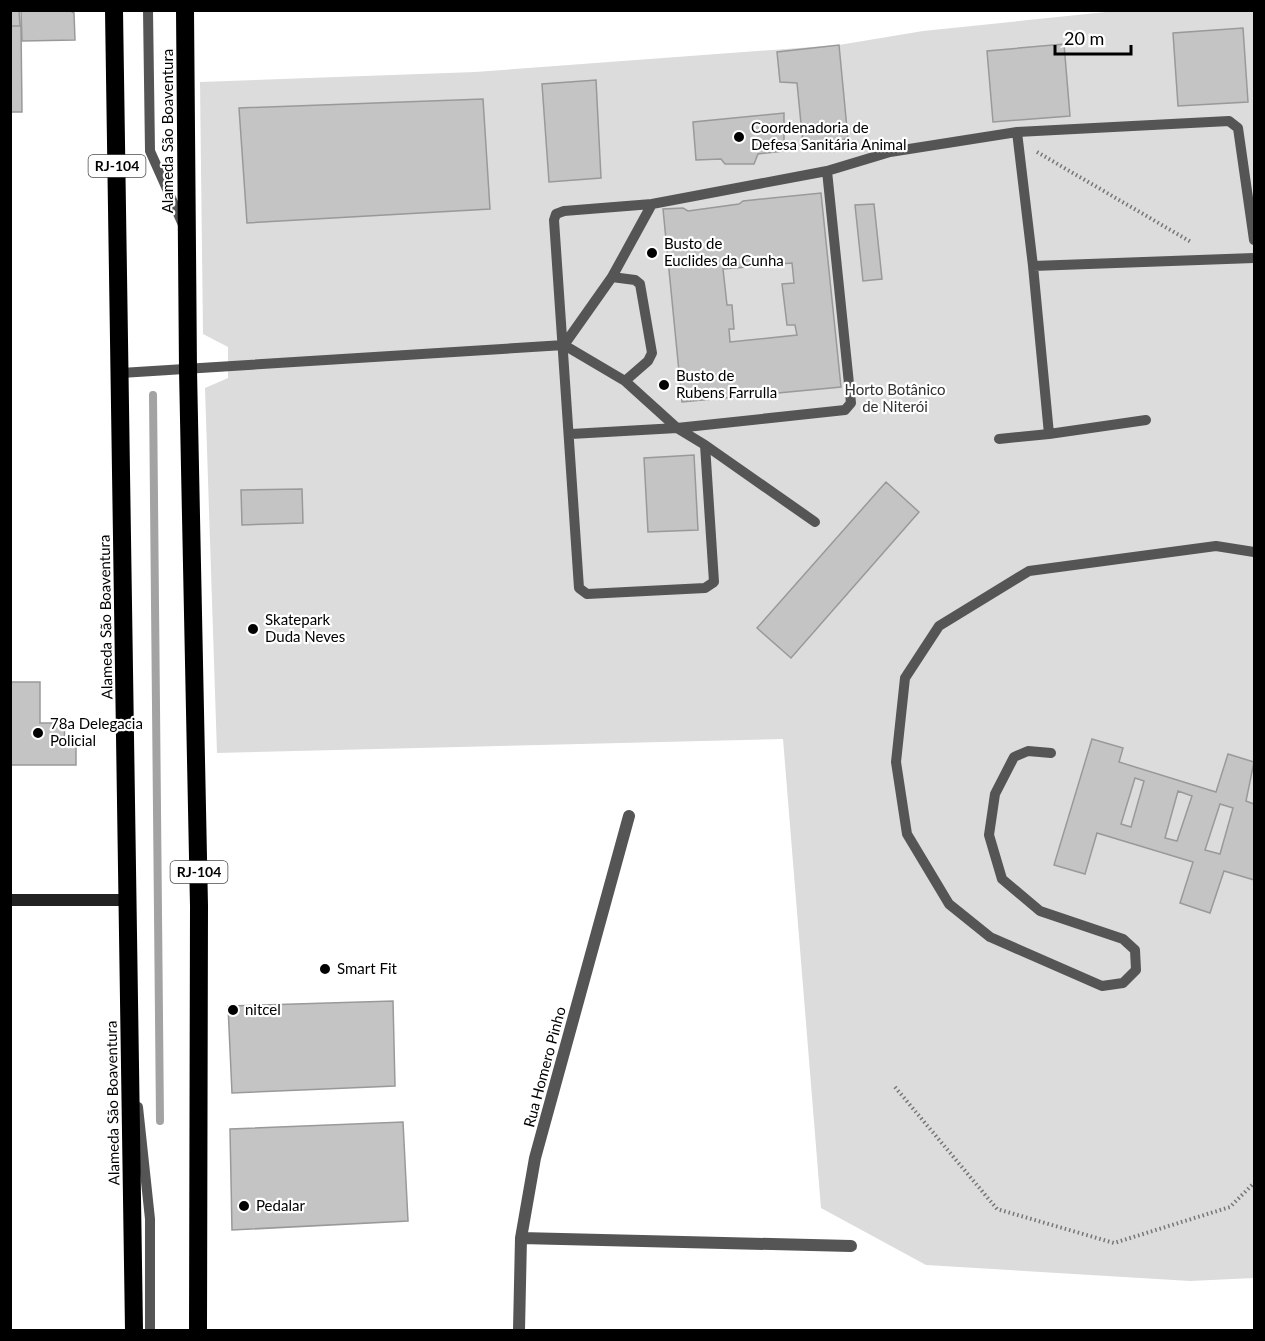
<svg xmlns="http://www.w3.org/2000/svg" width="1265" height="1341" viewBox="0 0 1265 1341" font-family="Lato,sans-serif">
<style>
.green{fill:#dcdcdc}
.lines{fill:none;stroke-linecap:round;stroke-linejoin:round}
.stream{stroke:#a3a3a3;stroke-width:8}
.building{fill:#c4c4c4;stroke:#999;stroke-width:1.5;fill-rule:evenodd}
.path{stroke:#777;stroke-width:4;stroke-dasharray:1.5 3;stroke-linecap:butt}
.lane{stroke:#555;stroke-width:10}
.street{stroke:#555;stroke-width:12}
.secondary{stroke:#222;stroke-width:12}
.highway{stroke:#000;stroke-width:18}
.poi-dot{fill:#000;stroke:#fff;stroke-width:2}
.labels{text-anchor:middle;stroke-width:4.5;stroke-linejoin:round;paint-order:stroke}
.shield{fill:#fff;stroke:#4c4c4c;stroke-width:1.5}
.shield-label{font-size:14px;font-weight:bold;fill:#000}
.poi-label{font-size:15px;fill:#000;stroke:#fff;text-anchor:start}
.street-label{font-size:15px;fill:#000;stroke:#fff}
.park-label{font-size:15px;fill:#333;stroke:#fff}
</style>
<rect width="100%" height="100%" fill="#fff"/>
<path class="green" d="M1116 11H1254V1278L1190 1281 926 1265 821 1208 783 739 217 753 205 388 228 378V347L203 334 200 82 475 72 839 45 923 31Z"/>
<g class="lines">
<path class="stream" d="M153 395 160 1121"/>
</g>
<path class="building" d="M10 10H19L20 26H10Z
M21 10H69L74 13 75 40 22 41Z
M10 26H21L22 112H10Z
M1243 28 1248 102 1178 106 1173 33Z
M1064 44 1070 116 993 122 987 51Z
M839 45 848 139 803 144 797 83 780 82 777 52Z
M596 80 601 178 549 182 542 84Z
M483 99 490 209 247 223 239 108Z
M784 113V151L758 154 754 164H725L721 159 696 160 693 122Z
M821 193 841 387 682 402 663 209 683 208 688 211 739 204 743 201ZM792 263 794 283 782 284 787 325H795L797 335 730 342 729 329H734L732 305H727L723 269Z
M874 204 882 279 863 281 855 205Z
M694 455 698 530 648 532 644 458Z
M886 482 919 512 791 658 757 628Z
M302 489 303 523 242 525 241 490Z
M10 682H40V723H65L64 743H76V765H10Z
M1092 739 1123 748 1119 762 1216 792 1228 754 1254 762 1246 801 1254 804V880L1224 871 1210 913 1180 903 1193 862 1097 833 1085 874 1054 865ZM1135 778 1144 781 1131 827 1121 824ZM1178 791 1192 796 1177 841 1165 838ZM1220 804 1233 808 1220 854 1205 850Z
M393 1001 395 1086 232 1093 228 1006Z
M403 1122 408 1221 232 1230 230 1129Z"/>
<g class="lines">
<path class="path" d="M1037 152 1191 242
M895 1087 997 1209 1114 1243 1230 1207 1254 1183"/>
<path class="lane" d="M148 10 150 151 184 227
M1017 132 1033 266
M652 204 564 211 556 214 554 220 579 588 587 594 705 588 714 582 705 445
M612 277 635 280 640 284 652 353 648 361 625 381
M564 345 625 381 677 428 705 445 815 522
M121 373 564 345 612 277 652 204 827 171 890 152 1017 132 1229 121 1238 128 1254 240
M1146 420 1049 434 1033 266 1254 258
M571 434 677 428 845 410 851 403 827 171
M999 439 1049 434
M1051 753 1028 751 1014 757 995 794 989 835 1002 879 1040 911 1123 939 1135 950 1136 970 1123 983 1102 986 990 937 949 904 907 834 896 762 905 678 939 626 1029 571 1216 546 1254 552
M138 1107 150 1219V1330"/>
<path class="street" d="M521 1238 851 1246
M519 1330 521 1238 535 1158 629 816"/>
<path class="secondary" d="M10 900H128"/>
<path class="highway" d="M114 10 134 1330
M185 10 188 370 199 906 198 1330"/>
</g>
<g class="poi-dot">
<circle cx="739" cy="137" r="6"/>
<circle cx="652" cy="253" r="6"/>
<circle cx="664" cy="385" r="6"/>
<circle cx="253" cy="629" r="6"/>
<circle cx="38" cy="733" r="6"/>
<circle cx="325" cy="969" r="6"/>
<circle cx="233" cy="1010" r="6"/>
<circle cx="244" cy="1206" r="6"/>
</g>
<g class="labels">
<g class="shield">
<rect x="88.5" y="155" width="57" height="22" rx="4.5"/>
<rect x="170.5" y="861" width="57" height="22" rx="4.5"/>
</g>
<g class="shield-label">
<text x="117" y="171">RJ-104</text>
<text x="199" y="877">RJ-104</text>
</g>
<g class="poi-label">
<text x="751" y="133">Coordenadoria de<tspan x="751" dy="17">Defesa Sanitária Animal</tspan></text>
<text x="664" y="249">Busto de<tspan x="664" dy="17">Euclides da Cunha</tspan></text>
<text x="676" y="381">Busto de<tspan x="676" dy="17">Rubens Farrulla</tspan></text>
<text x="265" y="625">Skatepark<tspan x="265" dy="17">Duda Neves</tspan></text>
<text x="50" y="729">78a Delegacia<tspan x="50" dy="17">Policial</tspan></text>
<text x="337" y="974">Smart Fit</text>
<text x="245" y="1015">nitcel</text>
<text x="256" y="1211">Pedalar</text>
</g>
<g class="street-label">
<text transform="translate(168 131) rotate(-90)" y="5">Alameda São Boaventura</text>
<text transform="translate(106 617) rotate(-91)" y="5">Alameda São Boaventura</text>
<text transform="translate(545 1067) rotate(-75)" y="5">Rua Homero Pinho</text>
<text transform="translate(113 1103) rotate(-91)" y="5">Alameda São Boaventura</text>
</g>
<g class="park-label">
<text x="895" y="395">Horto Botânico<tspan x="895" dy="17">de Niterói</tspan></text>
</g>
</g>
<rect width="1265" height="1341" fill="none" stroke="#000000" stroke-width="24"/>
<path d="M1055 45v9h76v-9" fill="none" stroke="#000000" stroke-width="3"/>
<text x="1064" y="45" font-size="18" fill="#000000" stroke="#ffffff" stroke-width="4.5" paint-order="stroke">20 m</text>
</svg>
